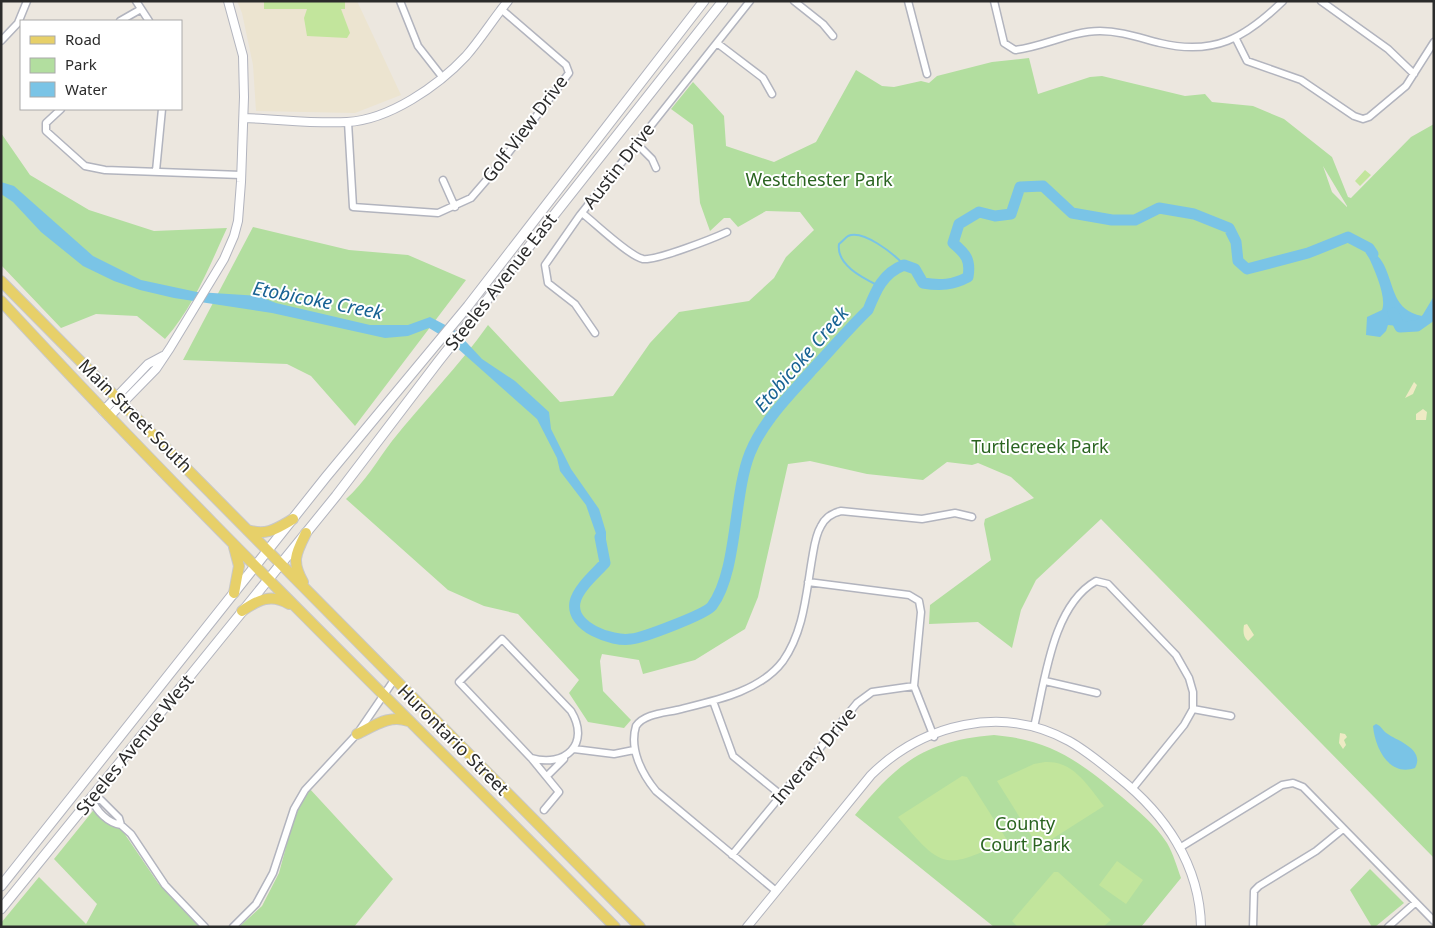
<svg xmlns="http://www.w3.org/2000/svg" width="1435" height="928" viewBox="0 0 1435 928" font-family="'Noto Sans',sans-serif">
<style>
.education{fill:#ece4d0}
.green{fill:#b2de9f;fill-rule:evenodd}
.sand{fill:#eeeac4}
.pitch{fill:#c2e59c}
.water{fill:#7ac4e6}
.lines{fill:none;stroke-linecap:round;stroke-linejoin:round}
.stream{stroke:#7ac4e6;stroke-width:2}
.river{stroke:#7ac4e6;stroke-width:11}
.minor-casing{stroke:#b2b4be;stroke-width:9}
.tertiary-casing{stroke:#b2b4be;stroke-width:10}
.secondary-casing{stroke:#b2b4be;stroke-width:11}
.primary-casing{stroke:#c8c8c8;stroke-width:12}
.minor{stroke:#fff;stroke-width:6}
.tertiary{stroke:#fff;stroke-width:8}
.secondary{stroke:#fff;stroke-width:9}
.primary{stroke:#e7d069;stroke-width:10}
.labels{text-anchor:middle;stroke-width:4;stroke-linejoin:round;paint-order:stroke}
.street-label{font-size:18px;fill:#2b2b2b;stroke:#fff}
.park-label{font-size:18px;fill:#2a6420;stroke:#fff}
.water-label{font-size:19px;font-style:italic;fill:#176293;stroke:#fff}
</style>
<rect width="100%" height="100%" fill="#ece7df"/>
<path class="education" d="M237 1H357L401 95 355 113 256 111 253 65 242 13Z"/>
<path class="green" d="M1029 58 1038 94 1090 77 1102 76 1185 96 1205 94 1212 102 1253 106 1284 119 1332 157 1348 197 1351 198 1411 137 1434 124V858L1101 519 1036 580 1021 610 1012 648 978 622 929 624 930 605 991 560 984 524 985 519 1034 498 1011 477 978 463 972 465 947 462 923 480 867 474 810 461 788 464 758 597 745 629 695 660 643 674 639 660 602 654 600 661 603 691 631 720 624 728 588 722 569 693 579 680 518 614 484 606 448 590 346 499C365 482 377 461 392 441 423 402 459 366 488 325L560 402 613 396 650 343 679 312 749 301 774 278 786 257 814 230 800 212 766 211 738 227 730 218H724L710 231 700 203 693 125 671 109 693 82 724 116 726 146 774 162 816 142 856 70 882 86 894 87 921 81 929 83 937 76 992 62ZM1323 166 1347 206V207L1332 192Z
M1 133 30 175 89 210 154 231 227 228C210 265 193 308 165 339L137 316 96 314 61 328 1 265Z
M253 227 349 250 408 255 466 280 355 426 311 376 287 364 183 360Z
M994 735C1051 740 1079 761 1122 797 1138 811 1155 824 1167 843 1173 853 1177 867 1181 878L1141 927H994L855 815C898 762 925 741 994 735Z
M309 788 393 879 354 927H239L262 906 279 873 297 806Z
M96 807 122 830 158 883 201 927H1V923L39 877 86 924 97 904 54 859Z
M1370 869 1404 903 1375 927H1372L1350 890Z"/>
<path class="sand" d="M1414 382 1417 385 1413 394 1405 398Z
M1423 409 1427 412 1426 420H1416V414Z
M1247 624 1254 635 1248 641C1243 637 1243 631 1244 625Z
M1340 733 1345 734 1347 737 1344 740 1346 745 1343 749 1339 743Z"/>
<path class="pitch" d="M264 1H345V9H341L350 33 347 38 307 36 304 18 307 9H264Z
M1365 170 1371 175 1360 186 1355 181Z
M1045 762C1073 760 1088 786 1104 806L1041 846 1037 845 997 781 1034 764Z
M962 776 967 777 1007 840C945 871 942 869 898 817Z
M1117 861 1143 880 1126 904 1099 885Z
M1054 872H1058L1111 920 1103 927H1018L1012 921Z"/>
<path class="water" d="M1 182 14 186 93 256 141 280 197 292 258 296 276 303 370 325H408L430 317 455 330 482 359 515 381 549 412 551 429 571 469 599 509 606 532V551H602L586 505 560 471 557 458 537 419 447 339 429 328 408 336 385 338 272 313 174 298 140 290 114 281 83 266 41 232 13 202 1 194Z
M1361 242C1370 249 1379 255 1384 265 1395 288 1393 310 1422 316L1434 296V311C1416 328 1412 327 1388 325L1386 331 1380 337 1366 335 1367 317 1382 310C1388 295 1369 257 1361 242Z
M1376 724C1381 726 1381 728 1385 732 1394 740 1426 748 1415 768 1389 777 1375 748 1373 726Z"/>
<g class="lines">
<path class="stream" d="M879 286C863 278 836 265 839 244 842 242 845 238 848 236 863 229 894 254 904 265"/>
<path class="river" d="M1393 313 1400 327 1417 326 1434 314
M600 537 605 563C596 573 578 588 575 602 570 627 612 642 631 639 643 638 706 614 712 606 738 571 733 495 750 453 763 421 789 396 811 371 830 351 848 329 868 310 876 290 883 273 904 265L915 269 923 283C940 286 953 285 968 277 971 260 966 254 953 243L959 224 979 212 995 216 1011 214 1020 187 1043 186 1072 213 1112 220H1135L1159 208 1194 214 1229 228 1236 242 1238 261 1247 269 1308 253 1348 237 1369 248 1373 254"/>
<g class="minor-casing">
<path id="minor" d="M136 1 149 21
M400 1 418 46 443 78
M794 1 823 24 833 36
M908 1 927 74
M994 1 1004 43 1015 50C1043 47 1071 31 1100 31 1121 31 1140 38 1160 43 1214 56 1245 38 1283 1
M1321 1 1388 49 1414 74
M120 21 141 9
M1236 39 1247 61 1301 80 1354 116 1363 119 1369 117 1406 86 1434 42
M1 41 18 23 27 1
M717 43 763 78 772 94
M61 109 46 123V131L85 166 105 170 241 175
M348 122 353 207 438 213 471 198 496 169 569 73 566 65 501 9
M636 143 652 159 656 168
M156 171 162 109
M443 180 455 207
M582 213C595 223 629 256 643 259 656 261 714 238 727 232
M595 333 575 304 548 283 545 265 580 215 750 1
M808 582 909 595 919 601 921 612 914 686 934 737
M502 639 571 711C591 744 565 768 531 758L459 682Z
M1045 681 1097 693
M713 701 733 756 781 795
M1193 709 1231 716
M1034 727C1045 681 1052 606 1096 581L1108 584 1176 655 1189 678 1193 692V709L1184 725 1133 788
M574 749 614 754 634 750
M532 759 559 792 544 810
M548 775 564 759
M121 825C108 823 96 811 92 799L101 800 119 818 121 825 131 834 165 885 205 927
M1181 847 1282 785 1293 783 1303 787 1434 921
M732 855 857 703 872 692 914 686
M776 891 656 791C642 774 629 749 636 726 644 714 664 713 677 710 713 701 760 692 783 661 804 631 806 594 812 559 814 548 815 536 821 526 825 518 832 513 841 511L922 519 955 513 972 517
M233 927 256 904 273 873 294 809 305 790 357 734 394 680
M1253 927 1254 891 1259 886 1316 851 1343 829
M1388 927 1415 903"/>
</g>
<g class="tertiary-casing">
<path id="tertiary" d="M244 118C278 119 314 124 347 122 389 120 438 86 466 56 481 39 493 19 508 1
M103 411 148 364 163 356
M109 417 156 369 170 348 224 259 234 236 238 221 241 182 244 97 243 56 228 1
M747 927 871 775C923 724 1002 704 1069 741 1087 751 1102 764 1118 777 1165 814 1200 865 1201 927"/>
</g>
<g class="secondary-casing">
<path id="secondary" d="M1 886 326 477 468 306 704 1
M1 909 336 496 438 362 723 1"/>
</g>
<g class="primary-casing">
<path id="primary" d="M1 281 640 927
M1 301C199 516 410 719 615 927
M247 530C267 536 276 529 293 519
M234 547 239 566 234 593
M303 582C291 561 296 553 306 533
M242 611C258 600 271 593 289 604
M357 734C374 726 390 714 408 721"/>
</g>
<use href="#minor" class="minor"/>
<use href="#tertiary" class="tertiary"/>
<use href="#secondary" class="secondary"/>
<use href="#primary" class="primary"/>
</g>
<g class="labels">
<g class="street-label">
<text transform="translate(525 129) rotate(-53)" y="6">Golf View Drive</text>
<text transform="translate(619 166) rotate(-52)" y="6">Austin Drive</text>
<text transform="translate(501 282) rotate(-52)" y="6">Steeles Avenue East</text>
<text transform="translate(135 416) rotate(45)" y="6">Main Street South</text>
<text transform="translate(453 740) rotate(45)" y="6">Hurontario Street</text>
<text transform="translate(135 745) rotate(-51)" y="6">Steeles Avenue West</text>
<text transform="translate(814 756) rotate(-50)" y="6">Inverary Drive</text>
</g>
<g class="park-label">
<text x="819" y="186">Westchester Park</text>
<text x="1040" y="453">Turtlecreek Park</text>
<text x="1025" y="830">County<tspan x="1025" dy="21">Court Park</tspan></text>
</g>
<g class="water-label">
<text transform="translate(318 300) rotate(11)" y="7">Etobicoke Creek</text>
<text transform="translate(801 359) rotate(-49)" y="7">Etobicoke Creek</text>
</g>
</g>
<rect width="1435" height="928" fill="none" stroke="#2b2b2b" stroke-width="5"/>
<rect x="20" y="20" width="162" height="90" fill="#ffffff" stroke="#aaaaaa"/>
<rect x="30" y="36" width="25" height="8" fill="#e7d069" stroke="#aaaaaa"/>
<text x="65" y="45" font-size="15" fill="#2b2b2b">Road</text>
<rect x="30" y="58" width="25" height="15" fill="#b2de9f" stroke="#aaaaaa"/>
<text x="65" y="70" font-size="15" fill="#2b2b2b">Park</text>
<rect x="30" y="82" width="25" height="15" fill="#7ac4e6" stroke="#aaaaaa"/>
<text x="65" y="95" font-size="15" fill="#2b2b2b">Water</text>
</svg>
